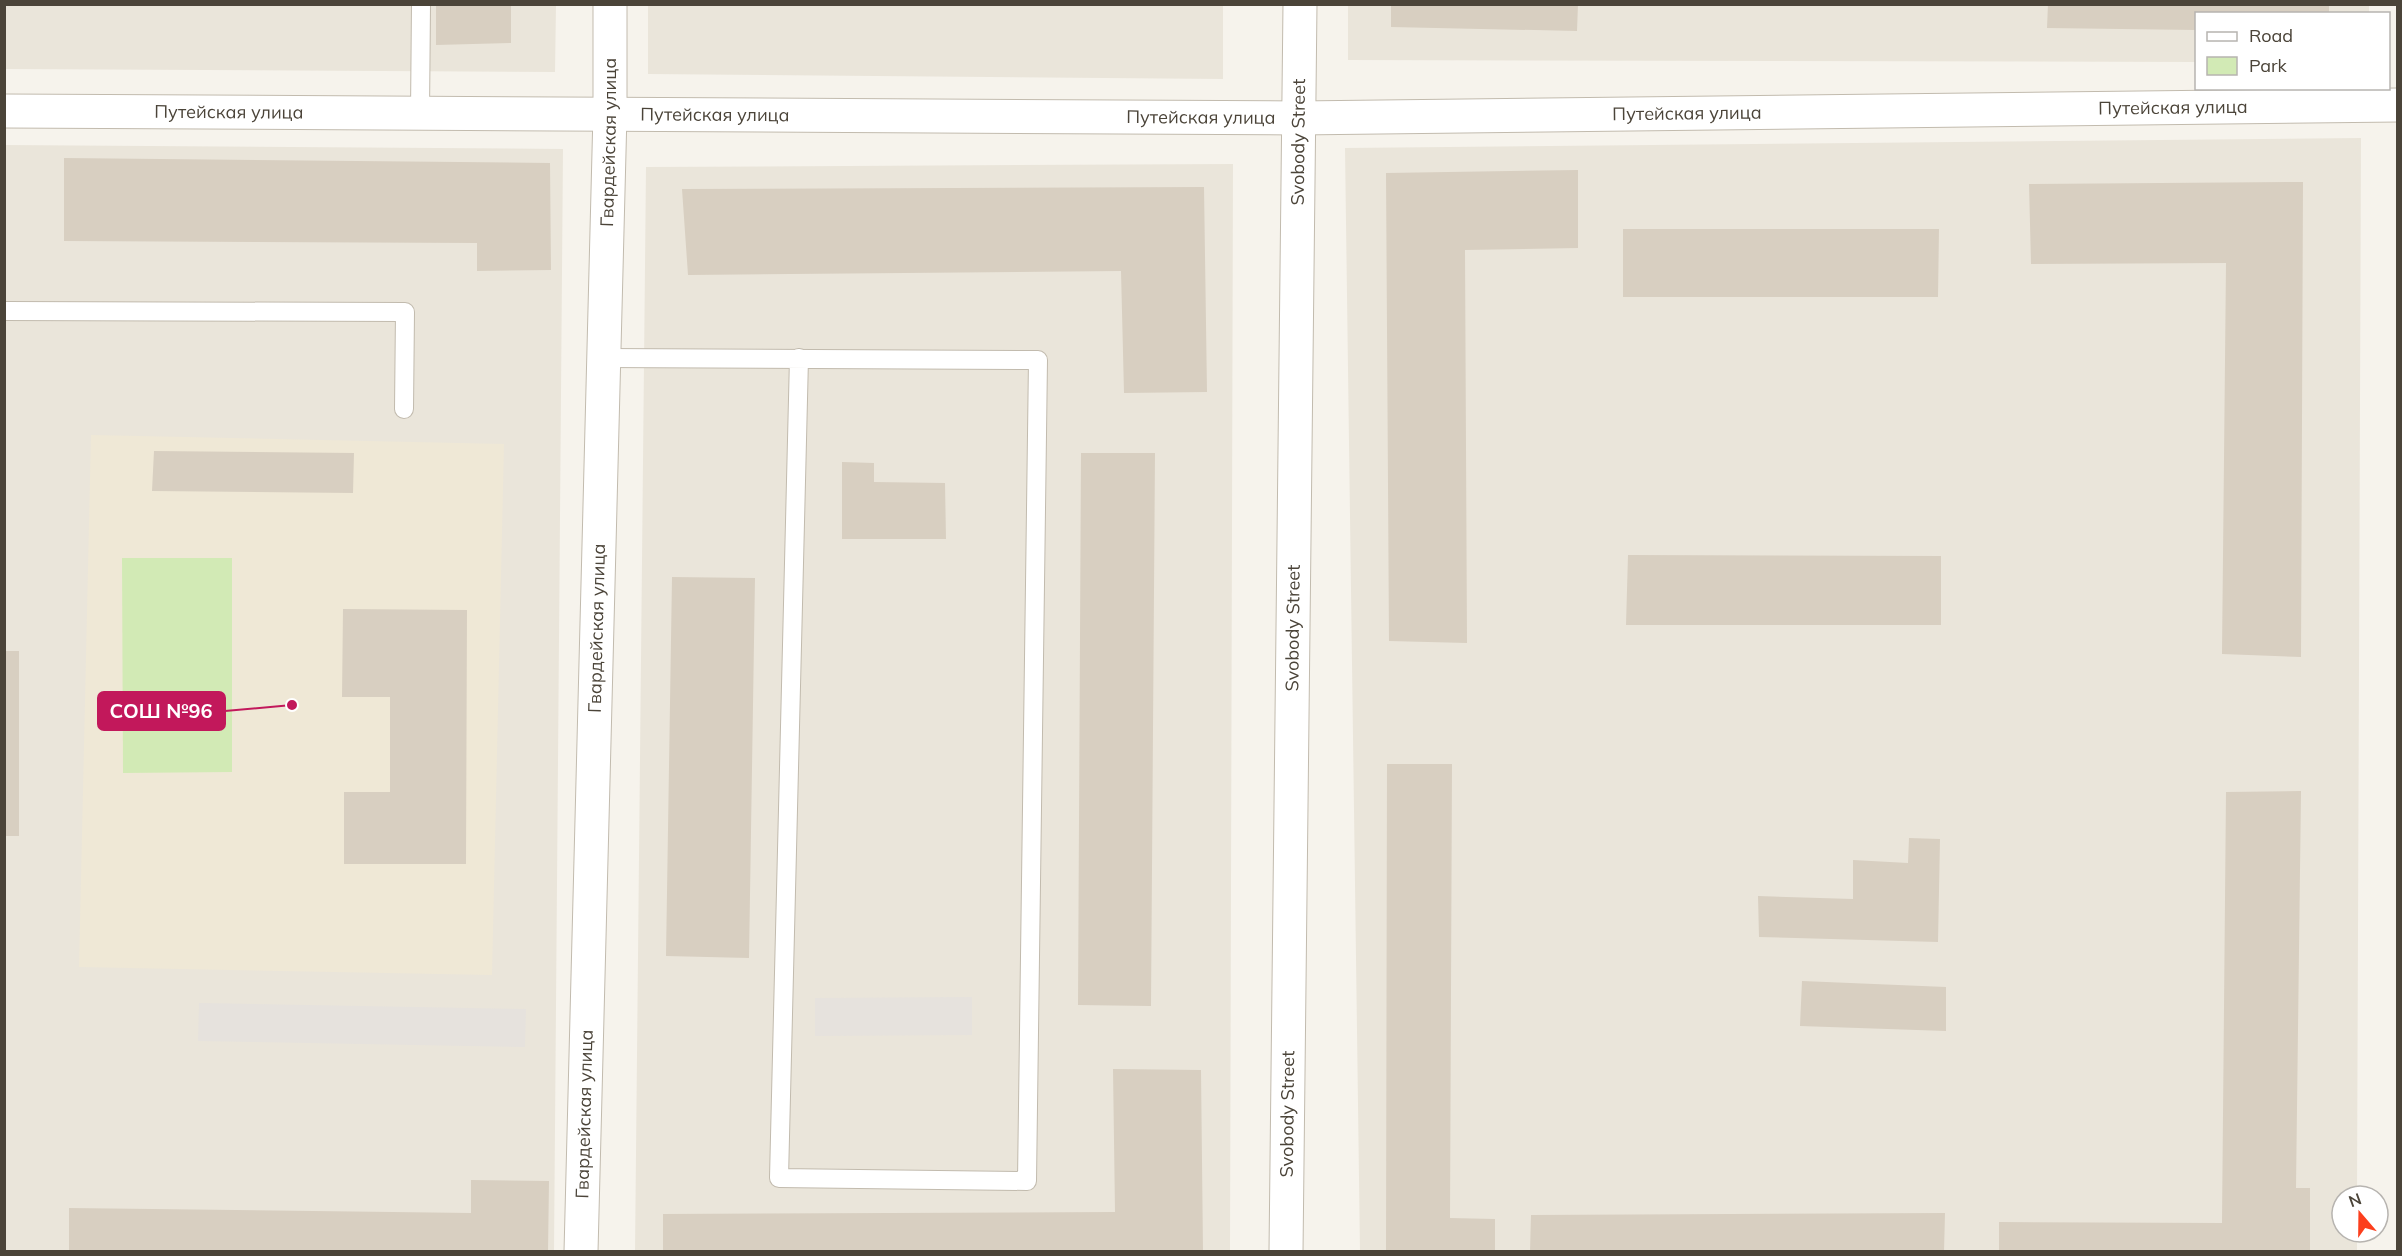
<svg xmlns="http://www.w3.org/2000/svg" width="2402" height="1256" viewBox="0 0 2402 1256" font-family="Mulish,sans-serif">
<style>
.residential{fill:#eae5da}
.industrial{fill:#e6e2dd}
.education{fill:#efe8d6}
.green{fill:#d2eab5}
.building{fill:#d8cfc1}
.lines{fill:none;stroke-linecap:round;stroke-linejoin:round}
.service-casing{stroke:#c2bbae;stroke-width:20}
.minor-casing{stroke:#c2bbae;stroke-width:35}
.tertiary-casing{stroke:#c2bbae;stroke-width:35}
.service{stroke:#fff;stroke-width:18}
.minor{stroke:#fff;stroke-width:33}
.tertiary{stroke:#fff;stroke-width:33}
.labels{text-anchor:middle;stroke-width:6;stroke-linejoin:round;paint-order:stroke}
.street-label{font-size:18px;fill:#4b4439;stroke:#fff}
.leader{fill:none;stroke:#c2185b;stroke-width:2}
.callout-dot{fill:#c2185b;stroke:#fff;stroke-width:2}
.callout{fill:#c2185b;stroke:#c2185b;stroke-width:2}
.callout-label{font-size:20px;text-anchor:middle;font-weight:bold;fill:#fff}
</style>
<rect width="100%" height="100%" fill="#f6f3ec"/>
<path class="residential" d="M2369 4V13L2196 14V62L1348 60V5Z
M5 5H556L555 72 5 69Z
M648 5H1223V79L648 74Z
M2361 138 2357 1196H2342V1232H2357V1251H1360L1345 148Z
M5 145 563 149 554 1251 5 1252Z
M1233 164 1230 1251 635 1252 646 167Z"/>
<path class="industrial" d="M972 997V1035L815 1036V998Z
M199 1003 526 1009 525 1047 198 1041Z"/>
<path class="education" d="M91 435 504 444 492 975 79 967Z"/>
<path class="green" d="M122 558H232V772L123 773Z"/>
<path class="building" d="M436 4H511V43L436 45Z
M1391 4H1578L1577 31 1391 27Z
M2048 4H2329V14H2196V30L2047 28Z
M64 158 550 163 551 270 477 271V243L64 241Z
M1578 170V248L1465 250 1467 643 1389 641 1386 173Z
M2303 182 2301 657 2222 654 2226 263 2031 264 2029 184Z
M1204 187 1207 392 1124 393 1121 271 688 275 682 189Z
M1623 229H1939L1938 297H1623Z
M154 451 354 453 353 493 152 491Z
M1081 453H1155L1151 1006 1078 1005Z
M842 462 874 463V482L945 483 946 539H842Z
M1628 555 1941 556V625H1626Z
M672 577 755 578 749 958 666 956Z
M343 609 467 610 466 864H344V792H390V697H342Z
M4 651H19V836H4Z
M1387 764H1452L1450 1218 1495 1219V1252H1386Z
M2301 791 2296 1188H2310V1252H1999V1222L2222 1223 2226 792Z
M1909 838 1940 839 1938 942 1759 937 1758 896 1853 899V860L1908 863Z
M1802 981 1946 987V1031L1800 1026Z
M1113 1069 1201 1070 1203 1252H663V1214L1115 1212Z
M471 1180 549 1181 548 1252H69V1208L471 1213Z
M1945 1213 1944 1252H1530L1531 1215Z"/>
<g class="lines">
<g class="service-casing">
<path id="service" d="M420 112 421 4
M4 311 405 312 404 409
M604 358 1038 360 1027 1181 779 1178 799 358"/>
</g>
<g class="minor-casing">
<g id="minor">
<path id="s1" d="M4 111 1298 118 2398 105"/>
<path id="s2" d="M581 1252 610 113V4"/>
</g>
</g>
<g class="tertiary-casing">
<g id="tertiary">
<path id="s3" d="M1286 1252 1300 4"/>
</g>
</g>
<use href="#service" class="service"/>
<use href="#minor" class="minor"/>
<use href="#tertiary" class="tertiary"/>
</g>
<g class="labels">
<g class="street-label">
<text dy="6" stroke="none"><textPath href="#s1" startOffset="2169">Путейская улица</textPath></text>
<text dy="6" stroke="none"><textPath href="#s1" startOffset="225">Путейская улица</textPath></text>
<text dy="6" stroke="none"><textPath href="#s1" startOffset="1683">Путейская улица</textPath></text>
<text dy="6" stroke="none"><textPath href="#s1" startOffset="711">Путейская улица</textPath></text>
<text dy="6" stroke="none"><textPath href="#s1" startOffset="1197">Путейская улица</textPath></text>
<text dy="6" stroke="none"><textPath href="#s2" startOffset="1110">Гвардейская улица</textPath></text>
<text dy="6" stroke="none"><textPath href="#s3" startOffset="1110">Svobody Street</textPath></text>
<text dy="6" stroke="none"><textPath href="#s2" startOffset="624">Гвардейская улица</textPath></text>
<text dy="6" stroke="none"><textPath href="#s3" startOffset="624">Svobody Street</textPath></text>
<text dy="6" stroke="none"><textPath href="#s2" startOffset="138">Гвардейская улица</textPath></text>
<text dy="6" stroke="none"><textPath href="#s3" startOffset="138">Svobody Street</textPath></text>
</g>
</g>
<path class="leader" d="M292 705L225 711"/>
<circle class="callout-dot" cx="292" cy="705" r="6"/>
<rect class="callout" x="98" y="692" width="127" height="38" rx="6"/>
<g class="callout-label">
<text x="161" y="718">СОШ №96</text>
</g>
<rect width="2402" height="1256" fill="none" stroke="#4b4439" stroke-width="12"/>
<rect x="2195" y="12" width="195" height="78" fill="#ffffff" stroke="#b7b4b0" stroke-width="1.5"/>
<rect x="2207" y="32" width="30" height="9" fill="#ffffff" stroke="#b7b4b0" stroke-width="1.5"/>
<text x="2249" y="42" font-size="18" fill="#4b4439">Road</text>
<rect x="2207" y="57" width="30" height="18" fill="#d2eab5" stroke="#b7b4b0" stroke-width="1.5"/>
<text x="2249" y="72" font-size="18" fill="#4b4439">Park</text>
<g transform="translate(2360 1214) rotate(340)"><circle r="28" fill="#ffffff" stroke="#b7b4b0" stroke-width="1.5"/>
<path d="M0-4.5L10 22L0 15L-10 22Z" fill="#fc3f1d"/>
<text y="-9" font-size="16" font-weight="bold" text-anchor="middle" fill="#4b4439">N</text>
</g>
</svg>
